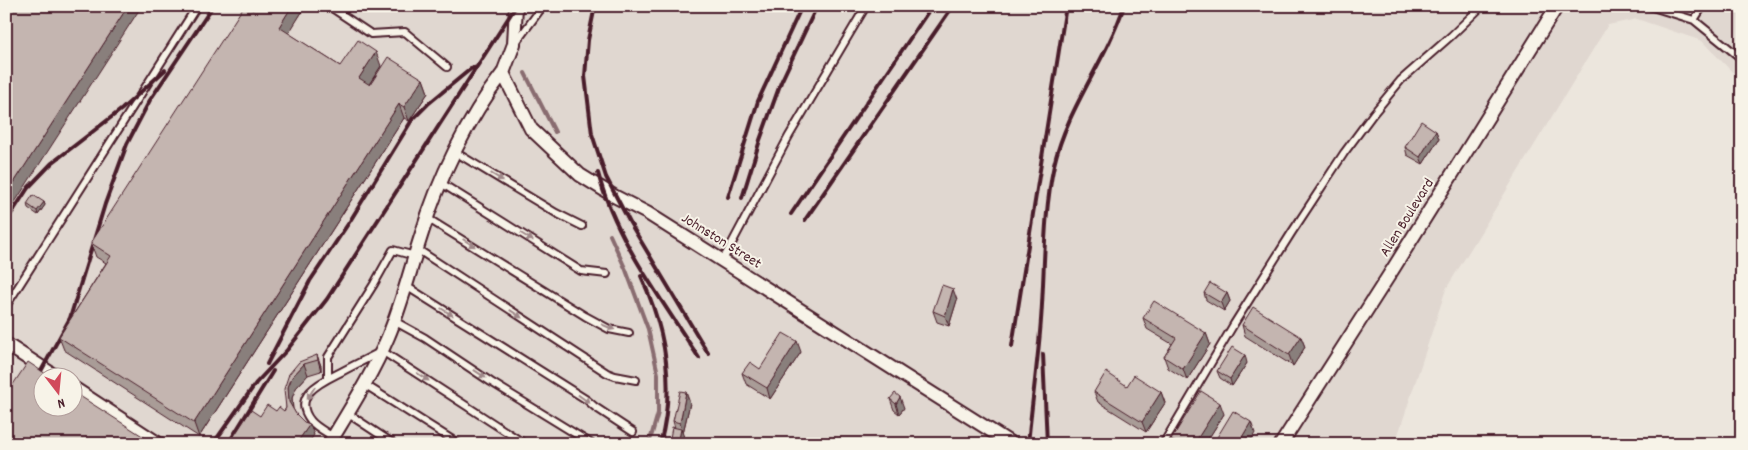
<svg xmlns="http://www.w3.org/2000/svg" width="1748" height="450" viewBox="0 0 1748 450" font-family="Dekko,sans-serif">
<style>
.built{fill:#e0d7d0;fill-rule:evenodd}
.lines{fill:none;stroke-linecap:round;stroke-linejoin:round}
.stream{stroke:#896c6f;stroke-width:4}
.lane-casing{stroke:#4a1f2b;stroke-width:10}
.street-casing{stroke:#4a1f2b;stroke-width:16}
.lane{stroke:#f7f3e8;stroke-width:6}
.street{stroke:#f7f3e8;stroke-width:12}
.rail{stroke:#4a1f2b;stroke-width:4}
.wall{fill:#a99c97;stroke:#4a1f2b}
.shaded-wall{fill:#897f7b;stroke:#4a1f2b}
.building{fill:#c4b5b0;stroke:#4a1f2b}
.oneway{fill:#a0898a}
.labels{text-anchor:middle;stroke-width:4;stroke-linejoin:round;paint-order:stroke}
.street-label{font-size:15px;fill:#4a1f2b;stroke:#f7f3e8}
</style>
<rect width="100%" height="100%" fill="#ece6dd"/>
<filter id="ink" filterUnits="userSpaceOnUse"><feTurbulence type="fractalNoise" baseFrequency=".02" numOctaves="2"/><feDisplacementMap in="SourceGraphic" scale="10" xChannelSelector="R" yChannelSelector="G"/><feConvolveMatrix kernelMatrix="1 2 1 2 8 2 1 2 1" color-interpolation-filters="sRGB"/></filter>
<g filter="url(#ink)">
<path class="built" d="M6 6H1742V82L1702 41 1637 19 1608 25 1446 289 1395 444H6ZM42 378H72V408H42Z"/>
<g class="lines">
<path class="stream" d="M525 73 555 132
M610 235 626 270 648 329 658 374V413L649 444"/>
<g class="lane-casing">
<path id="lane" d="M329 6 371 34 405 32 447 67
M1649 6 1694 20 1742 59
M1694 20 1703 6
M517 41 543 6
M455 152 556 213 582 226
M441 183 581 271 607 274
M427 218 585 316 609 329 629 333
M417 249 607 373 615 376 636 380
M723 260 789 136 866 6
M406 286 587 400 595 407 633 432
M6 306 197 6
M394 321 425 338 491 382 592 444
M328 378V357L374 284 393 250 415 256
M364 384 459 444
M347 413 394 444
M333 437C326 432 316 427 311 421 289 394 326 380 343 371 356 364 369 358 382 351L525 444
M1163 444 1234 324 1292 232 1344 153 1373 114 1401 80 1451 36 1482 6"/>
</g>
<g class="street-casing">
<path id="street" d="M516 6 514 44 503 73 531 129 580 175 614 196 647 213 1012 444
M6 344 58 378
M72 387 159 444
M329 444C350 409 372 375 388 337 402 304 410 270 421 236 438 180 467 119 503 73
M1281 444 1393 269 1557 6"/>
</g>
<use href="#lane" class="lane"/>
<use href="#street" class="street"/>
<path class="rail" d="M595 6 588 40 585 76 592 134 606 177 630 223 708 353
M598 173C615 239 663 301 699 358
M728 197 758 101 802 6
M742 198 760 140 781 82 817 6
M791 214 932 6
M805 220 953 6
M6 222 28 188 52 163 122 109 165 70
M641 276C665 329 676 387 660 444
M1012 346 1066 6
M1043 354 1047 444
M267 364 310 281 350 221 412 120 428 104 473 67
M34 384 70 318 105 204 127 144 150 100 213 6
M213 444 256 383 287 350 327 299 516 6
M228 444 273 371
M1028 444C1032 402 1038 361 1041 320 1045 268 1043 216 1054 165 1067 108 1106 61 1124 6"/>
</g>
<path class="wall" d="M253 10 302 12 288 33 340 66H381L369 85H370L423 79 428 93 409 121 404 118 199 437 64 350 59 337 106 263 96 257 91 243Z
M1436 131 1439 139 1423 164 1407 155 1405 147Z
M44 202 45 205 38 215 28 208 27 204Z
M1204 293H1227L1230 301 1224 311 1206 300Z
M957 300 949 326 937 322 933 311Z
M1143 318 1206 333 1210 344 1187 380 1168 368 1164 357 1172 344 1147 329Z
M1242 325 1301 337 1305 347 1293 366 1245 336Z
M801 352 770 399 746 384 742 373 760 369Z
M317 355 321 366V371L308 375 296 388 292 398 293 409 296 414 314 435 260 416 276 411H284L286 408 289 374Z
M1247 363 1232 386 1220 378 1217 371Z
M1127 386 1161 392 1165 403 1146 432 1098 402 1094 392Z
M890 399 904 408 899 414 894 410Z
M690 403 683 433H682L685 440 675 428 673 421Z
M1224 414 1205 444H1173L1171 440Z"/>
<path class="shaded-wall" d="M128 6H141V7L6 216V195Z
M292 6H300L302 12 284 41 279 27Z
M376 52 381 66 364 92 359 78Z
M423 79 428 93 409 121 404 107Z
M399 104 404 118 199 437 194 423Z
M1436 131 1439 139 1423 164 1420 157Z
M44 202 45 205 38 215 37 211Z
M953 289 957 300 949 326 945 316Z
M1227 293 1230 301 1224 311 1221 303Z
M1206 333 1210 344 1187 380 1183 369Z
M1301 337 1305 347 1293 366 1289 355Z
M797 341 801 352 770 399 767 388Z
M317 355 321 366V371L318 360Z
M1245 355 1247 363 1232 386 1230 379Z
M304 364 308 375 296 388 292 398 293 412 289 402 288 387 292 377Z
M686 392 690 403 683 433 680 423Z
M1161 392 1165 403 1146 432 1142 422Z
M900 397 904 408 899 414 896 404Z
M1220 403 1224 414 1205 444H1194Z
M1251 422 1255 433 1249 444H1238Z
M310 424 314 435 308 444H296Z
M681 429 685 440 684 444H678Z"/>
<path class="building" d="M9 6H128L6 195V10Z
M244 6H246L253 10 255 6H292L279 27 340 66 358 40 376 52 359 78 370 85 388 57 423 79 404 107 399 104 194 423 59 337 111 256 91 243Z
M1421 121 1436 131 1420 157 1405 147Z
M33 195 44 202 37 211 27 204Z
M1210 283 1227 293 1221 303 1204 293Z
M942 285 953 289 945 316 933 311Z
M1154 301 1206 333 1183 369 1164 357 1176 338 1143 318Z
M1253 307 1301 337 1289 355 1242 325Z
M783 333 797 341 767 388 742 373 750 362 760 369Z
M1232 347 1245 355 1230 379 1217 371Z
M317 355 318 360 304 364 292 377 288 387 289 402 296 414 304 422 310 424 296 444H229L251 410 260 416 267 405 276 411 279 407 284 411 286 408 284 389 289 374 299 362Z
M28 362 52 378H42V408H72V391L155 444H6V395Z
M1106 372 1127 386 1134 375 1161 392 1142 422 1094 392Z
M680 391 686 392 680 423 673 421Z
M1201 391 1220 403 1194 444H1178L1171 440Z
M895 393 900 397 896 404 890 399Z
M1233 411 1251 422 1238 444H1213Z
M672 427 681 429 678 444H669Z"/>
<defs><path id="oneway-solid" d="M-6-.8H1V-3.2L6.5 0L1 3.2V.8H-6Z" transform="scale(1.25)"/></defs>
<g class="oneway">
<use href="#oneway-solid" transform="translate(497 177) rotate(31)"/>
<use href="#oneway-solid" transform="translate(527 237) rotate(32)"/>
<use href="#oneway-solid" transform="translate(469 243) rotate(32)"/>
<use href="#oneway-solid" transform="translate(447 312) rotate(32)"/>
<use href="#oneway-solid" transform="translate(516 314) rotate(33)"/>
<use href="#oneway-solid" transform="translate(608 327) rotate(22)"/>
<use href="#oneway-solid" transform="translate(480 374) rotate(34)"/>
<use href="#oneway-solid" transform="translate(423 377) rotate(33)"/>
<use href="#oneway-solid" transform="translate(311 393) rotate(122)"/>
<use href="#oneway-solid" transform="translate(584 399) rotate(36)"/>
</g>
</g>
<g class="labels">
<g class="street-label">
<text transform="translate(1406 217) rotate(-58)" y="5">Allen Boulevard</text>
<text transform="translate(722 240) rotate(32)" y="5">Johnston Street</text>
</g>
</g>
<rect width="1748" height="450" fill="none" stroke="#f7f3e8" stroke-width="25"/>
<rect x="12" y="12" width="1723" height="425" fill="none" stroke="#4a1f2b" stroke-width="2" filter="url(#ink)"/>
<g transform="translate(58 392) rotate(164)"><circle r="24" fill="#f7f3e8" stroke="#b29e9c"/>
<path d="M0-4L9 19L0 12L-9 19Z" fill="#d1495b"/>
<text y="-8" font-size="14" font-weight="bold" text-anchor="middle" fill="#4a1f2b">N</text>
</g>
</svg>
